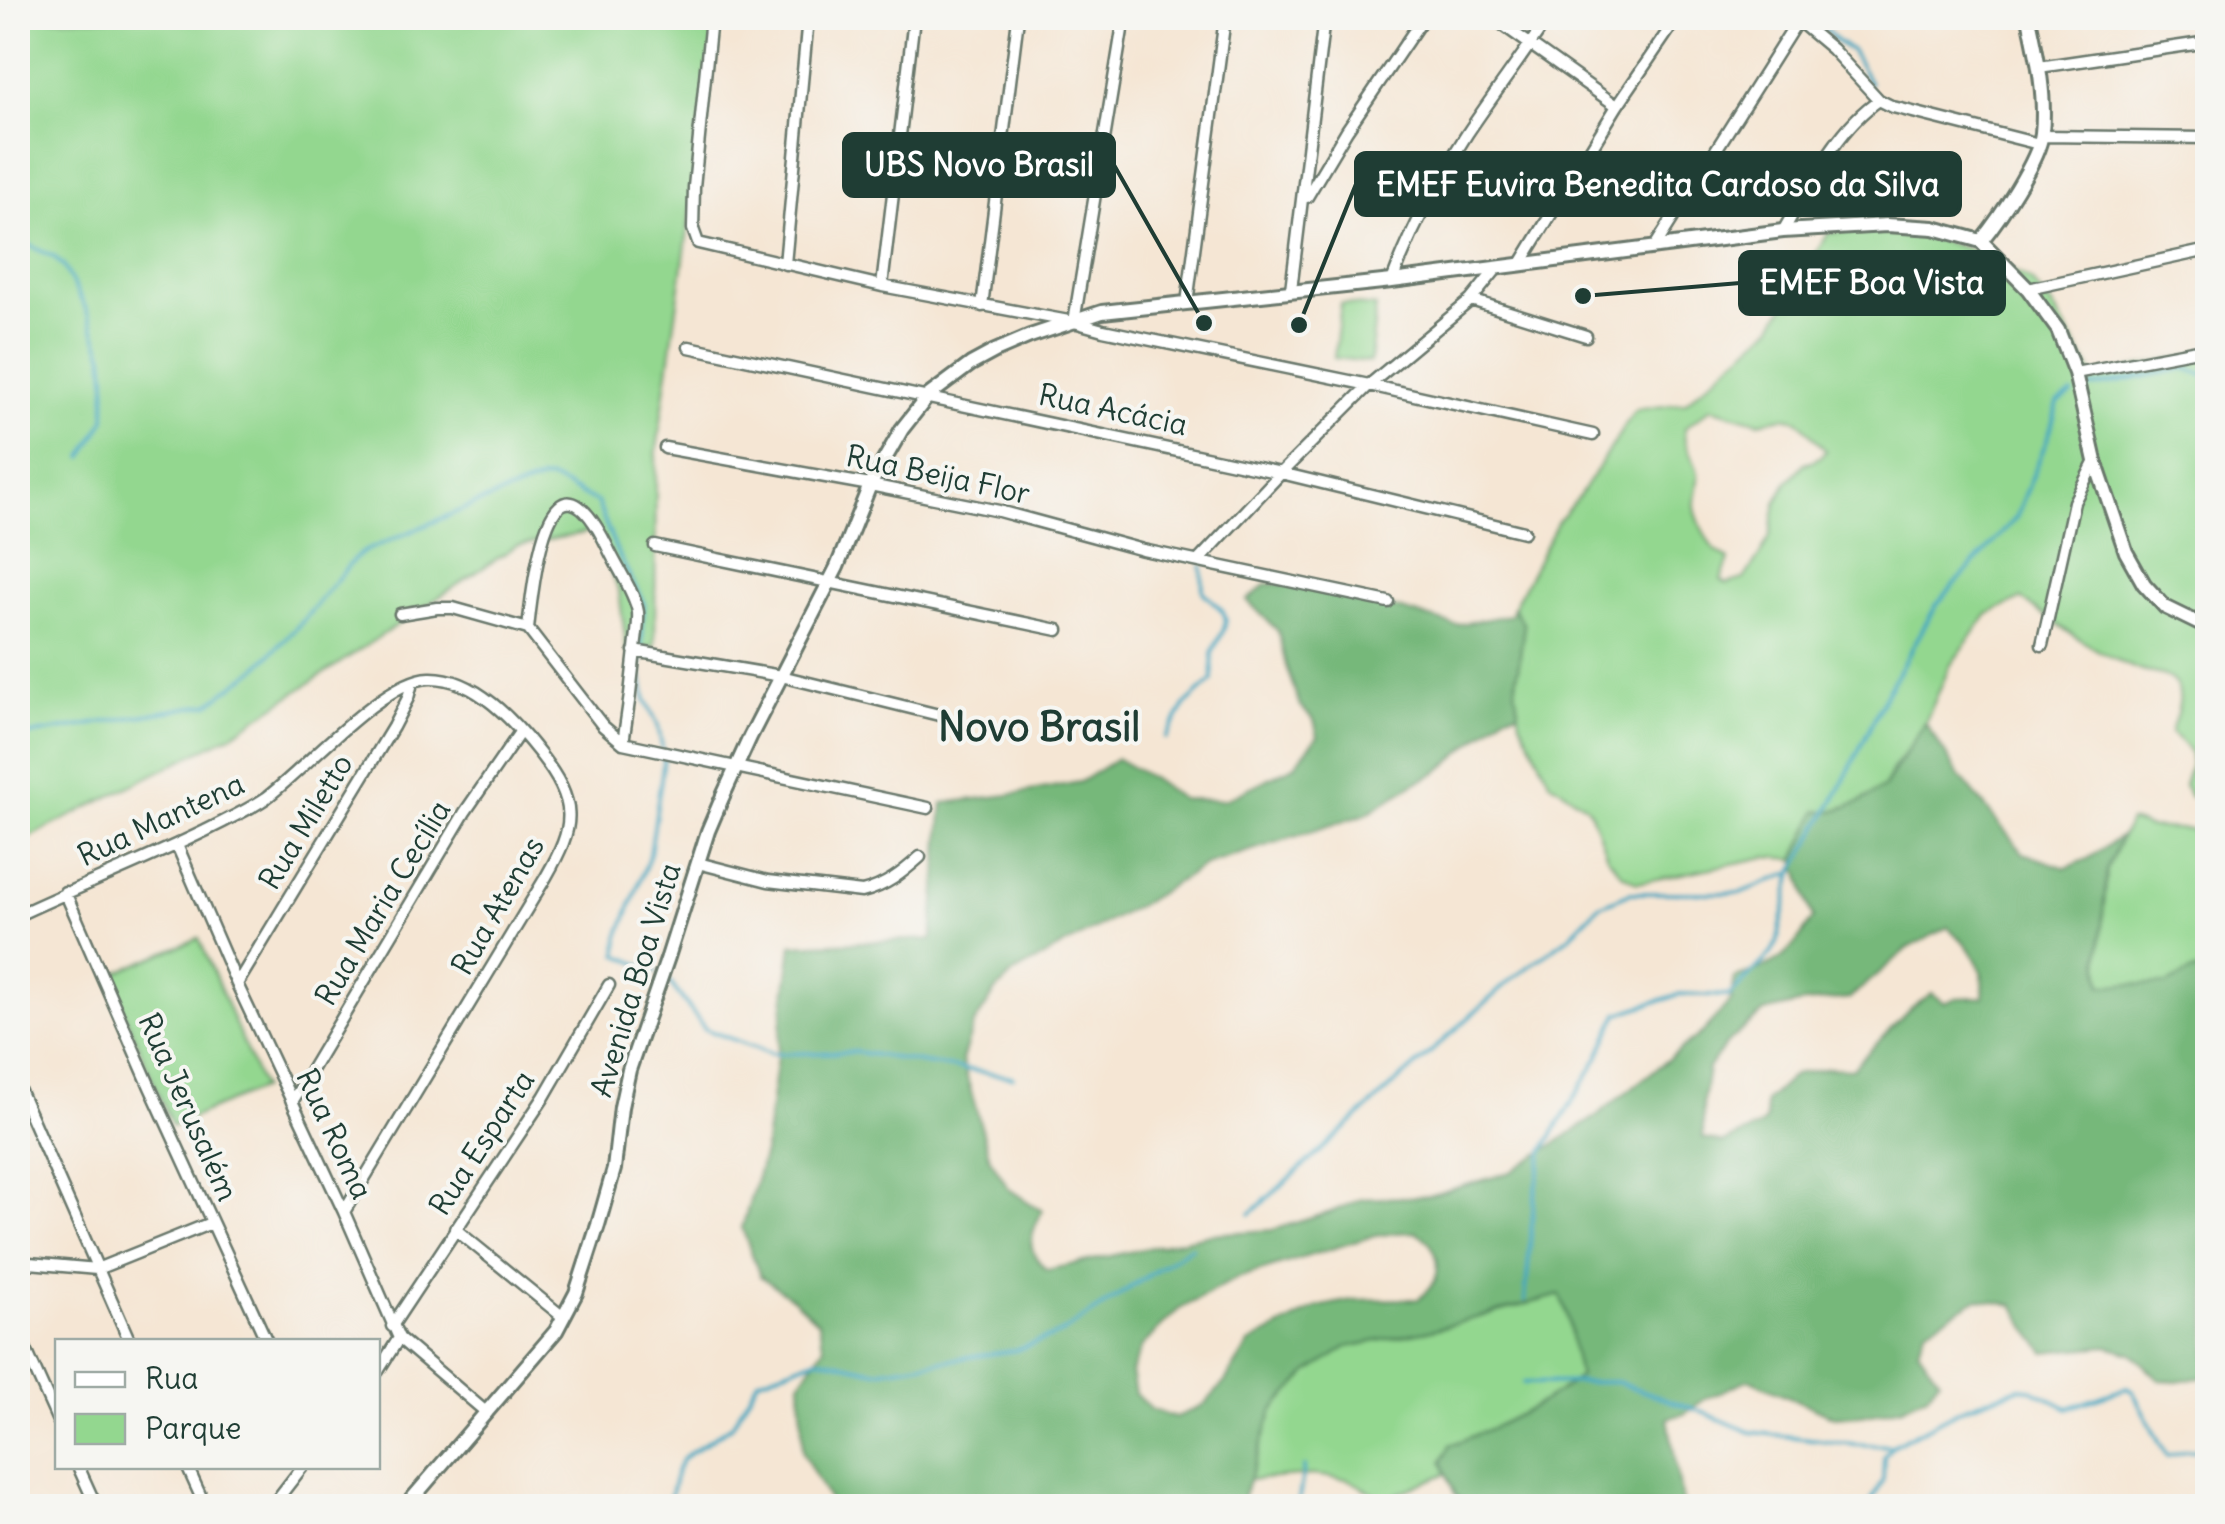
<svg xmlns="http://www.w3.org/2000/svg" width="2225" height="1524" viewBox="0 0 2225 1524" font-family="Delius,sans-serif">
<style>
.green{fill:#93d78f;stroke:#598a62;stroke-width:2.5;fill-rule:evenodd}
.forest{fill:#76b87a;stroke:#4a7a57;stroke-width:2.5;fill-rule:evenodd}
.lines{fill:none;stroke-linecap:round;stroke-linejoin:round}
.stream{stroke:#41a7c1;stroke-width:4}
.minor-casing{stroke:#6a786c;stroke-width:15}
.tertiary-casing{stroke:#6a786c;stroke-width:18}
.minor{stroke:#fff;stroke-width:10}
.tertiary{stroke:#fff;stroke-width:12}
.labels{text-anchor:middle;stroke-width:8;stroke-linejoin:round;paint-order:stroke}
.street-label{font-size:30px;fill:#1f3d34;stroke:#f6f6f2}
.district-label{font-size:40px;font-weight:bold;fill:#1f3d34;stroke:#f6f6f2}
.leader{fill:none;stroke:#1f3d34;stroke-width:4}
.callout-dot{fill:#1f3d34;stroke:#f6f6f2;stroke-width:4}
.callout{fill:#1f3d34;stroke:#1f3d34;stroke-width:4}
.callout-label{font-size:32px;text-anchor:middle;font-weight:bold;fill:#fff}
</style>
<rect width="100%" height="100%" fill="#f6f6f2"/>
<filter id="ink" filterUnits="userSpaceOnUse"><feTurbulence type="fractalNoise" baseFrequency=".01" numOctaves="2"/><feDisplacementMap in="SourceGraphic" scale="20" xChannelSelector="R" yChannelSelector="G"/><feConvolveMatrix kernelMatrix="1 2 1 2 8 2 1 2 1" color-interpolation-filters="sRGB"/></filter>
<filter id="wash" filterUnits="userSpaceOnUse"><feTurbulence type="fractalNoise" baseFrequency=".0048" numOctaves="4" result="noise"/><feDisplacementMap in="SourceGraphic" scale="40" xChannelSelector="R" yChannelSelector="G"/><feGaussianBlur stdDeviation="2.25" result="paint"/><feColorMatrix in="noise" values="0 0 0 0 0 0 0 0 0 0 0 0 0 0 0 0 0 1.4 0 .05"/><feComposite in="paint" operator="in"/></filter>
<g filter="url(#wash)">
<rect width="100%" height="100%" fill="#f5e6d4"/>
<path class="green" d="M18 18H718L656 456 655 646 627 652 619 592 595 531 516 546 233 734 18 843Z
M1874 228 1919 234 1978 252 2031 281 2053 307 2094 376 2207 352V797H2190L2184 785C2193 757 2196 753 2171 733 2174 720 2184 700 2177 687 2169 671 2150 675 2136 669 2094 652 2058 625 2021 599L1988 614 1950 666 1923 728 1891 772 1884 787 1860 802 1833 811 1817 812 1795 859 1766 857 1637 883 1622 874 1607 856 1591 813 1585 805 1550 782 1520 721 1515 691 1524 625 1513 608 1558 521 1580 495 1635 410 1685 403 1772 327 1828 233ZM1711 408 1759 422 1783 417 1798 420 1826 451 1820 457 1804 464 1788 481 1776 503 1770 536 1760 555 1744 579 1727 584 1721 580 1729 560C1725 556 1721 554 1716 551 1708 545 1696 516 1695 507 1694 496 1699 485 1698 474 1695 456 1681 447 1685 428Z
M1341 304 1376 307 1370 362 1334 358Z
M2129 821 2148 827 2192 830 2195 844 2207 847V968L2189 973 2167 984 2102 986 2099 959 2107 868Z
M199 938 262 1088 172 1126 109 976Z
M1561 1295C1573 1321 1570 1349 1580 1376 1542 1407 1497 1428 1450 1445L1442 1462 1447 1473 1385 1499 1347 1479 1312 1475 1248 1480 1273 1410 1308 1373 1347 1347 1431 1330Z"/>
<path class="forest" d="M1267 584H1308L1455 625 1510 615 1513 608 1524 625 1515 691 1519 712 1505 714 1437 773 1415 783 1366 814 1205 865 1146 901 1014 973 995 992 973 1026 962 1060 990 1158 1009 1189 1042 1211C1030 1237 1024 1248 1047 1270L1211 1234 1272 1230 1331 1212 1362 1199 1428 1196 1511 1172 1591 1120 1703 1032 1731 1001 1735 978C1779 965 1789 957 1813 918L1795 859 1817 811H1833L1860 802 1884 787 1925 723 1959 775 2023 853 2066 868 2088 859 2121 836 2107 868 2099 959 2102 985 2167 984 2189 973 2207 968V1377L2176 1381 2160 1380 2132 1353 2107 1346 2045 1352 2028 1330 2014 1305 1977 1299 1926 1329 1918 1349 1939 1379 1927 1395 1902 1407 1872 1414 1834 1417 1749 1379 1705 1399 1684 1414 1668 1418 1683 1506H1466L1455 1494 1442 1462 1450 1445C1497 1428 1541 1407 1580 1376 1570 1349 1573 1321 1560 1295L1431 1330 1347 1347 1308 1373 1273 1410 1240 1506H832L803 1453 800 1382 824 1347 818 1322 792 1298 760 1276 742 1228 764 1153 792 945 932 939 943 803 1009 795 1080 782 1117 759 1151 778 1181 799 1224 800 1294 766 1318 736 1314 720 1300 706 1286 666 1278 631 1247 600ZM1948 927C1969 947 1987 966 1983 997L1956 998 1945 1003 1932 993 1908 1011 1852 1069 1829 1068 1795 1074 1765 1102 1766 1120 1759 1127 1723 1143 1703 1138V1100L1708 1068 1730 1040 1764 1012 1798 1004 1850 998 1907 949ZM1416 1232C1433 1241 1443 1261 1435 1280 1432 1287 1425 1293 1419 1299L1352 1300 1318 1307 1249 1344 1225 1382 1205 1404 1175 1418 1150 1409 1135 1394 1131 1372 1142 1346 1178 1310 1237 1278 1370 1237 1394 1233Z"/>
<g class="lines">
<path class="stream" d="M1817 18 1836 41 1852 51 1870 83
M18 240 54 257 64 267 86 309 104 356 106 377 105 419 83 457
M2088 388 2185 368 2208 376
M18 737 209 704 256 669 301 623 354 559 365 551 478 503 541 480 551 479 597 502 617 552 644 604 640 670 646 701 658 725 664 758 650 854 619 937 618 955 657 972
M1166 738 1186 704 1213 680 1212 653 1224 629 1226 620 1223 611 1203 592 1202 566
M665 976 705 1029 772 1054 857 1052 1013 1077
M1250 1214 1512 979 1569 937 1599 906 1630 893H1741L1793 872
M1525 1300 1534 1200 1543 1151 1598 1058 1618 1014 1680 994 1729 996 1771 954 1777 943 1793 872 1839 791 1886 694 1937 604 2016 518 2050 432 2058 403 2072 394
M1524 1383 1617 1382 1694 1409 1750 1432 1854 1444 1893 1446
M668 1506 677 1469 683 1458 732 1425 758 1380 818 1358 876 1371 1016 1350 1062 1333 1191 1247
M1298 1506 1304 1467
M1869 1506 1883 1479 1884 1456 1892 1446 1965 1407 2019 1388 2030 1389 2068 1408 2127 1388 2133 1392 2167 1456 2186 1451 2208 1450"/>
</g>
</g>
<g filter="url(#ink)">
<g class="lines">
<g class="minor-casing">
<path id="minor" d="M711 18 694 187 693 229 698 243 882 286 1074 322 1103 330 1369 385 1593 435
M1493 18 1617 106
M1795 18 1832 49 1879 100 1893 107 2039 144
M2039 67 2208 42
M2042 136 2208 138
M1307 197 1347 130 1423 18
M1783 231C1809 187 1836 129 1879 100
M1654 248 1798 20
M785 264 808 18
M1520 265 1617 106 1677 18
M1392 281C1412 229 1437 180 1467 134 1493 95 1522 57 1548 18
M882 286 914 18
M2028 289 2208 250
M1291 290 1324 18
M1471 300 1586 336
M1187 303 1225 18
M982 306 1018 18
M1074 322 1124 18
M689 347 1281 473 1524 532
M2075 373 2208 348
M665 448 870 485 999 511 1143 550 1388 602
M655 546 1058 630
M1198 561 1281 473 1369 385 1471 300 1497 268
M400 614 437 608H453L528 629 603 726 623 743 928 808
M528 629C533 581 549 427 608 548 616 566 635 593 638 612 639 624 636 638 635 650 632 681 628 712 623 743
M2042 645 2074 502 2095 461
M634 651 781 676 939 715
M177 845 237 984 344 1212 399 1338 487 1413
M698 863 768 881 862 892C886 886 902 873 920 857
M65 892 150 1087 267 1342
M18 915C80 886 144 861 205 831 226 820 247 811 266 798 304 770 384 679 430 678 475 677 515 722 540 754 578 803 576 825 546 877L344 1212
M237 984 393 727 408 698 412 683
M18 1087 130 1342
M292 1102 465 812 520 732
M455 1229 563 1317
M18 1262 97 1269 211 1223
M392 1326 544 1097 609 985
M18 1332 58 1421
M378 1371 399 1338
M78 1466 96 1506
M187 1466 205 1506
M272 1506 303 1466"/>
</g>
<g class="tertiary-casing">
<path id="tertiary" d="M1981 241C1999 219 2039 160 2042 133 2046 94 2037 55 2029 18
M406 1506 556 1331 576 1293 598 1225 614 1169 621 1107 629 1070 668 957 708 831 722 798 750 737 837 567 870 485 902 429 928 396 971 364 995 351 1030 336 1102 312 1392 281 1783 231 1887 225 1934 228 1981 241 2028 289 2058 330 2075 373 2095 461 2126 552 2144 584 2165 607 2208 628"/>
</g>
<use href="#minor" class="minor"/>
<use href="#tertiary" class="tertiary"/>
</g>
</g>
<g class="labels">
<g class="street-label">
<text transform="translate(1113 410) rotate(12)" y="10">Rua Acácia</text>
<text transform="translate(938 475) rotate(12)" y="10">Rua Beija Flor</text>
<text transform="translate(161 820) rotate(-25)" y="10">Rua Mantena</text>
<text transform="translate(306 822) rotate(-59)" y="10">Rua Miletto</text>
<text transform="translate(383 903) rotate(-59)" y="10">Rua Maria Cecília</text>
<text transform="translate(498 906) rotate(-60)" y="10">Rua Atenas</text>
<text transform="translate(636 980) rotate(-73)" y="10">Avenida Boa Vista</text>
<text transform="translate(188 1107) rotate(66)" y="10">Rua Jerusalém</text>
<text transform="translate(334 1134) rotate(65)" y="10">Rua Roma</text>
<text transform="translate(482 1143) rotate(-57)" y="10">Rua Esparta</text>
</g>
<g class="district-label">
<text x="1039" y="741">Novo Brasil</text>
</g>
</g>
<path class="leader" d="M1204 323L1114 165M1299 325L1356 184M1583 296L1740 283"/>
<g class="callout-dot">
<circle cx="1204" cy="323" r="10"/>
<circle cx="1299" cy="325" r="10"/>
<circle cx="1583" cy="296" r="10"/>
</g>
<g class="callout">
<rect x="844" y="134" width="270" height="62" rx="10"/>
<rect x="1356" y="153" width="604" height="62" rx="10"/>
<rect x="1740" y="252" width="264" height="62" rx="10"/>
</g>
<g class="callout-label">
<text x="979" y="176">UBS Novo Brasil</text>
<text x="1658" y="196">EMEF Euvira Benedita Cardoso da Silva</text>
<text x="1872" y="294">EMEF Boa Vista</text>
</g>
<rect width="2225" height="1524" fill="none" stroke="#f6f6f2" stroke-width="60"/>
<rect x="55" y="1339" width="325" height="130" fill="#f6f6f2" stroke="#a0aca6" stroke-width="2.5"/>
<rect x="75" y="1372" width="50" height="15" fill="#ffffff" stroke="#a0aca6" stroke-width="2.5"/>
<text x="145" y="1389" font-size="30" fill="#1f3d34">Rua</text>
<rect x="75" y="1414" width="50" height="30" fill="#93d78f" stroke="#a0aca6" stroke-width="2.5"/>
<text x="145" y="1439" font-size="30" fill="#1f3d34">Parque</text>
</svg>
